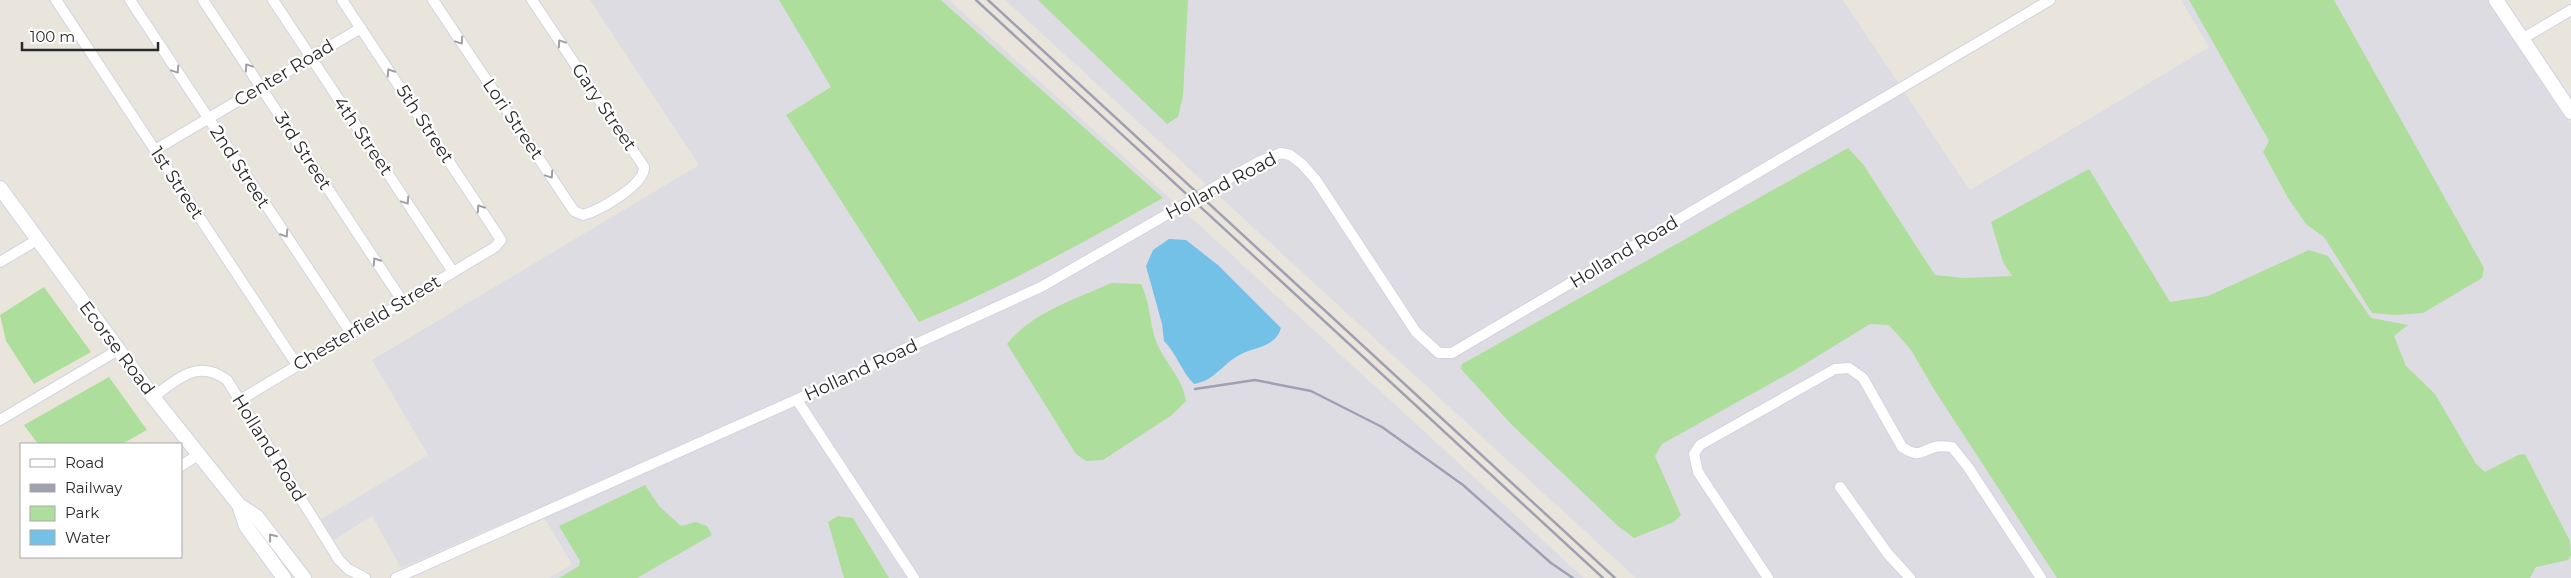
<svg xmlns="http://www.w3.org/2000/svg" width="2571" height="578" viewBox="0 0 2571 578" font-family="Montserrat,sans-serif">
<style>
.industrial{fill:#dedce3}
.green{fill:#aede9b}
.water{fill:#74c1e7}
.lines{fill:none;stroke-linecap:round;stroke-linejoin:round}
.street-casing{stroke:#d1d3e1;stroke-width:12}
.secondary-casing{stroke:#d1d3e1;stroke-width:16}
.street{stroke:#fff;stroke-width:10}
.secondary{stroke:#fff;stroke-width:14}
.rail{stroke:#9fa0b2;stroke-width:2.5}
.oneway{stroke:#9f9f9f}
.labels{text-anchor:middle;stroke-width:4.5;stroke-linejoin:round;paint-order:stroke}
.street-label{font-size:18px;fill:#292929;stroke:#fff}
</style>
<rect width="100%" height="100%" fill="#eae5dc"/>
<path class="industrial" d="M590 0H949L1171 199 1584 578H549L572 564 538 508 401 568 372 516 334 540 320 520 428 455 372 360 699 165Z
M1005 0H1843L1970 190 2209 47 2181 0H2488L2571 124V578H1636Z"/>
<path class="green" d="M779 0H941L1163 198C1083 242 1004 287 919 322L786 115 831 87Z
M1038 0H1188L1183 96 1178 117 1167 124Z
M2189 0H2334L2484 268 2482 278 2423 313 2395 315 2372 313 2324 237 2306 224 2288 198 2263 152 2269 141Z
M1848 148 1863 164 1935 275 1964 278 2012 276 2003 262 1991 222 2089 169 2170 302 2208 296 2309 250 2328 256 2371 318 2408 325 2394 336 2406 366 2435 394 2476 464 2485 472 2518 455 2525 454 2570 541 2571 555 2568 560 2536 567 2530 578H2057L1935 391 1911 350 1889 325 1870 324 1795 370 1662 444 1655 456 1681 515 1674 522 1634 538 1618 526 1511 424 1461 369 1462 364Z
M1111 283 1141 284C1151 304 1149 322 1156 341 1164 362 1183 378 1186 401L1172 415 1103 460 1086 461 1076 454 1007 344C1031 313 1076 299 1111 283Z
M44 287 91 352 34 384 6 341 0 315Z
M109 377 147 430 122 444H38L24 425Z
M645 485 659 506 681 526 696 522 707 526 712 535 637 578H559L579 566 580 561 559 526Z
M838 516 853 518 889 578H844L828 522Z"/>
<path class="water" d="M1169 239 1186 240 1218 265 1281 328C1275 349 1252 346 1236 357 1220 367 1215 380 1194 384 1181 371 1177 354 1164 341L1162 324 1146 266 1153 250Z"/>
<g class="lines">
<g class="street-casing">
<path id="street" d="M56 0 297 365
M130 0 351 333
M203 0 403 302
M273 0 453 272
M433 0 574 211 583 215C600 210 645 185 644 167L532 0
M2522 39 2571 10
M155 150 361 28
M0 262 37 240
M153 397C177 380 197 358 227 380L339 560 348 569 365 578
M240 400 495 247 501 240 342 0
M797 400 914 578
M0 420 118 350
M181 466 198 455
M1840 487 1888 554 1910 578
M396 578 863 370 887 357 1041 287 1258 162 1281 153 1290 155 1302 164 1316 180 1416 332 1439 353H1452L2050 0
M1768 578 1698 472 1694 454 1700 445 1835 369 1849 368 1863 378 1902 447C1919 458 1919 452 1935 447 1940 445 1947 447 1952 447L1968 467 2041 578"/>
</g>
<g class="secondary-casing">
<path id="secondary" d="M2496 0 2571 112
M0 188 153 397 239 505 257 517 304 578
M239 505 246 526 284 578"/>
</g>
<use href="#street" class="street"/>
<use href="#secondary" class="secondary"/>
<path class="rail" d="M976 0 1603 578
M988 0 1615 578
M1195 389 1255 380 1311 391 1382 427 1463 485 1551 563 1573 578"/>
</g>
<defs><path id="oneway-chevron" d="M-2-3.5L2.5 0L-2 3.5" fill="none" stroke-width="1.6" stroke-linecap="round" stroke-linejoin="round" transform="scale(1.25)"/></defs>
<g class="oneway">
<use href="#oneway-chevron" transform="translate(460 41) rotate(56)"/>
<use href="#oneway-chevron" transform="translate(561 43) rotate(-124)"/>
<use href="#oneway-chevron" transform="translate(248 67) rotate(-124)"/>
<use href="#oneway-chevron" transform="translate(176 70) rotate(56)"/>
<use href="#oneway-chevron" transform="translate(390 72) rotate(-123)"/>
<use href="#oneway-chevron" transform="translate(550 175) rotate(56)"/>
<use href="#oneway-chevron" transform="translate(406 201) rotate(56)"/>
<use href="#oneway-chevron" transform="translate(480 208) rotate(-123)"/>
<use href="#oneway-chevron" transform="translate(285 234) rotate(57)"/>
<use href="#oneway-chevron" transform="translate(376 261) rotate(-123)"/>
<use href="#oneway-chevron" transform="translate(272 537) rotate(-128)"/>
</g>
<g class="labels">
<g class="street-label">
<text transform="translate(284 73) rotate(-31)" y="6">Center Road</text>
<text transform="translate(604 107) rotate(56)" y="6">Gary Street</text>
<text transform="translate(513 119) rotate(56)" y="6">Lori Street</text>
<text transform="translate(425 124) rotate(57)" y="6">5th Street</text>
<text transform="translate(363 136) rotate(56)" y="6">4th Street</text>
<text transform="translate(303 151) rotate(57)" y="6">3rd Street</text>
<text transform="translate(240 167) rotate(57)" y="6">2nd Street</text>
<text transform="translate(177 183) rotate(57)" y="6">1st Street</text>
<text transform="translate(1221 186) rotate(-28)" y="6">Holland Road</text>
<text transform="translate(1624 252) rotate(-31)" y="6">Holland Road</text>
<text transform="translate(367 323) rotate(-31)" y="6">Chesterfield Street</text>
<text transform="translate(117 348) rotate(53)" y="6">Ecorse Road</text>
<text transform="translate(861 370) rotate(-25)" y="6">Holland Road</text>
<text transform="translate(269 448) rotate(58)" y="6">Holland Road</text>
</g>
</g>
<rect x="20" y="443" width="162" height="115" fill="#ffffff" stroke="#a9a9a9"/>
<rect x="30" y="459" width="25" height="8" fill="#ffffff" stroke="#a9a9a9"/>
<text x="65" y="468" font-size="15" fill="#292929">Road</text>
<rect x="30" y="484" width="25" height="8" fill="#9fa0b2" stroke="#a9a9a9"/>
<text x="65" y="493" font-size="15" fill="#292929">Railway</text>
<rect x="30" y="506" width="25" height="15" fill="#aede9b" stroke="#a9a9a9"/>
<text x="65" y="518" font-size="15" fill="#292929">Park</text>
<rect x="30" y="530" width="25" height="15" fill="#74c1e7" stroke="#a9a9a9"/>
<text x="65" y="543" font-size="15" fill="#292929">Water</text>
<path d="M22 42v8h136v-8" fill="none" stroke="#292929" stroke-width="2.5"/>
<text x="30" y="42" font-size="15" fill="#292929" stroke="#ffffff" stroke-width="4" paint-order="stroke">100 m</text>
</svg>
